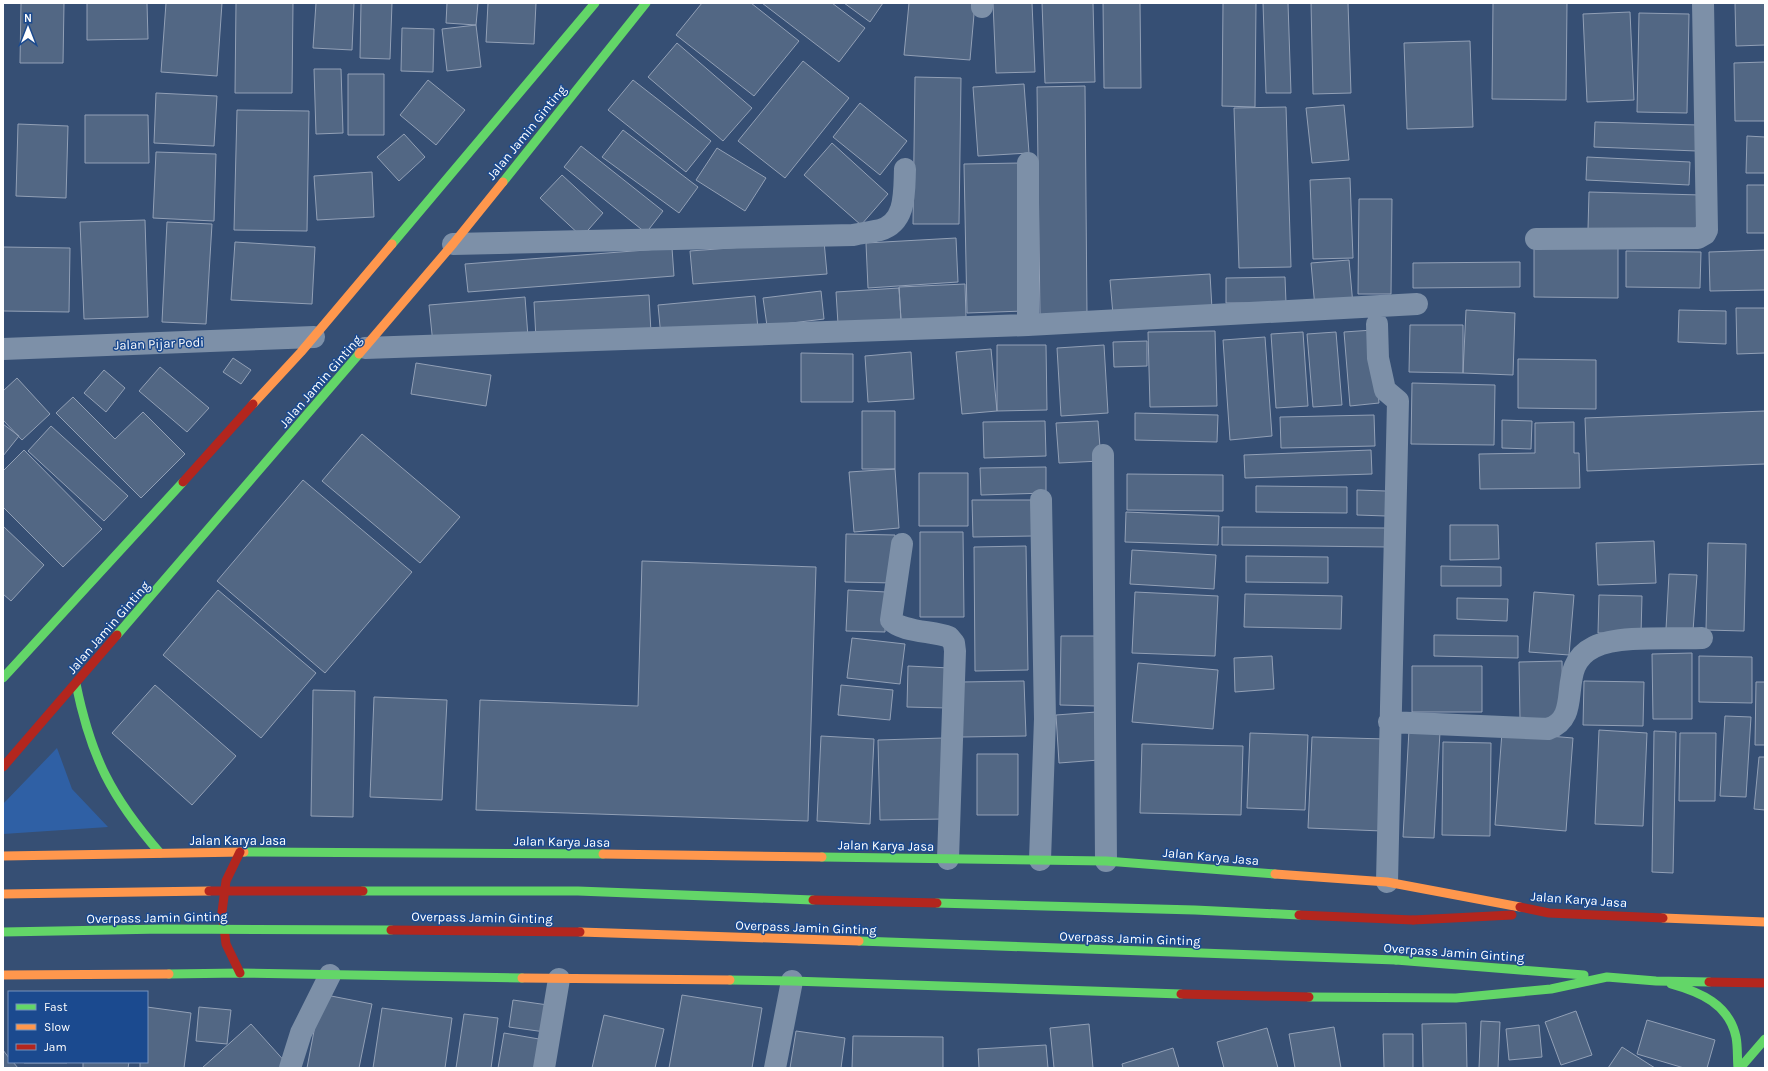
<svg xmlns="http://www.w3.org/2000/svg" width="1768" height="1071" viewBox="0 0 1768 1071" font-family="Karla,sans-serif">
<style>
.green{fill:#2f60a5}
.building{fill:#526784;stroke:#92a0b6}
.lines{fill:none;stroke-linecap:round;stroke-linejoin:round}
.street{stroke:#7d90a8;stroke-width:22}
.fast{stroke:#63d668;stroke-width:9}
.slow{stroke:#ff974d;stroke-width:9}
.jam{stroke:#b3261e;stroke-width:9}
.fast-bridge{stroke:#63d668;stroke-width:9}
.slow-bridge{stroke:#ff974d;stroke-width:9}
.jam-bridge{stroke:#b3261e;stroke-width:9}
.labels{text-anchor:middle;stroke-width:3;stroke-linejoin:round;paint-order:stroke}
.street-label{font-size:13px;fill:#fff;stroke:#1b4a8f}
</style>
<rect width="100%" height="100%" fill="#364f74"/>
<path class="green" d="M57 748 72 789 108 827 3 834V804Z"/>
<path class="building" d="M21 3H64L63 63H20Z
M87 3H147L148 39 87 40Z
M166 3H222L217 76 161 72Z
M236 3H293L292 93H235Z
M316 3H354L352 50 313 48Z
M361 3H392L390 59 360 58Z
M447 3H478L476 25 446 23Z
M488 3H536L534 44 486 42Z
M702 3H751L799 41 754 96 676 35Z
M762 3H832L865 28 839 62Z
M844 3H883L870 22Z
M909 3H975L970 60 904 55Z
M993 3H1032L1035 72 996 73Z
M1042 3H1093L1095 82 1045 83Z
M1103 3H1140L1141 88H1104Z
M1223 3H1256L1255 107 1222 106Z
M1263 3H1288L1291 93H1266Z
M1311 3H1348L1351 93 1313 94Z
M1493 3H1567L1566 100 1492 99Z
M1735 3H1765V45L1736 46Z
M1630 12 1634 100 1587 102 1583 14Z
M1639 13 1689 14 1687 113 1637 112Z
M476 25 481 67 447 71 442 29Z
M402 28 434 29 433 72 401 71Z
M1470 41 1473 127 1407 129 1404 43Z
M677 43 752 108 723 141 648 77Z
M803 61 849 98 785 178 738 141Z
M1765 62V121H1735L1734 63Z
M314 69H341L343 133 316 134Z
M348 74H384V135H348Z
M915 77 961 78 959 224H913Z
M428 80 465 110 436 145 400 115Z
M633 80 711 141 686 172 608 110Z
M1024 84 1029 153 978 156 973 87Z
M1085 86 1087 316H1040L1037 87Z
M156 93 217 96 214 146 154 143Z
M860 103 907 141 880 175 833 137Z
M1344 105 1349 160 1312 163 1306 108Z
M1286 107 1291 267 1239 268 1234 108Z
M237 110 309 111 307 231 234 230Z
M85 115H148L149 163H85Z
M1595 122 1698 125 1697 151 1594 147Z
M18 124 68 126 66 198 16 196Z
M623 130 698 187 679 213 602 157Z
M404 134 425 157 399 181 377 157Z
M1747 136 1765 137V173H1746Z
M832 143 888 194 861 225 804 175Z
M581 146 663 211 646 233 564 167Z
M717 148 766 178 745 211 696 180Z
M156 152 216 154 214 221 153 218Z
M1587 157 1690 162 1689 185 1586 180Z
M1020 163 1024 311 967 313 964 164Z
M372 172 374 217 317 220 314 176Z
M562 175 603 213 582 237 540 198Z
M1350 178 1353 258 1313 259 1310 180Z
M1747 185H1765V233H1747Z
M1589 192 1701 195 1700 231 1588 229Z
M1359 199H1392L1391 294H1358Z
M145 220 148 317 84 319 80 222Z
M167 222 212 224 206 324 162 322Z
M956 238 958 282 868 288 866 243Z
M824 241 827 274 693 284 690 251Z
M235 242 315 247 312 304 231 300Z
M3 247 70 248 69 312 3 311Z
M1534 247 1618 248V298L1534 297Z
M672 248 674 276 468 292 465 264Z
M1765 250V290L1710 291 1709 252Z
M1626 251 1701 252 1700 288 1626 287Z
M1349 260 1353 305 1315 308 1311 263Z
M1520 262V287L1413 288V263Z
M1210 274 1212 309 1113 315 1110 280Z
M1285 277 1286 303H1226V278Z
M965 284 966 317 901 320 899 287Z
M899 288 901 320 838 324 836 292Z
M821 291 824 319 767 326 763 298Z
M649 295 651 333 536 339 534 302Z
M755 296 758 329 661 337 658 305Z
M525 297 528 337 433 344 429 305Z
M1736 308H1765V353L1737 354Z
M1466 310 1515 313 1513 375 1463 373Z
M1679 310 1726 311V344L1678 342Z
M1410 325H1463V373L1409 372Z
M1373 330 1379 403 1350 406 1344 332Z
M1215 331 1217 406 1150 407 1148 332Z
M1303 332 1308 406 1276 408 1271 334Z
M1336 332 1342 405 1313 407 1307 334Z
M1265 337 1272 436 1230 440 1223 340Z
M1147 341V366L1114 367 1113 342Z
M997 345H1046L1047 410 997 411Z
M1104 345 1108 413 1061 416 1057 348Z
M991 349 997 411 962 414 956 352Z
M911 352 914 399 868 402 865 356Z
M801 353 853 354V402H801Z
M233 358 251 370 241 384 223 372Z
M1518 359 1596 360V409L1518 408Z
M416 363 491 375 486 406 411 394Z
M160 367 209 408 187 432 139 391Z
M104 370 125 388 106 412 84 393Z
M17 378 50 414 22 440 3 420V391Z
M1412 383 1495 385 1494 445 1411 444Z
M73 397 115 439 143 412 185 454 141 498 56 413Z
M862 411H895V469H862Z
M1765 411V464L1587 471 1585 418Z
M1135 413 1218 415 1217 442 1135 440Z
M1374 415 1375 446 1281 448 1280 417Z
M1502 420 1532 421 1531 449 1502 448Z
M1045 421 1046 456 984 458 983 422Z
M1098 421 1101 461 1059 463 1056 423Z
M1574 422V453H1579L1580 488 1480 489 1479 454 1535 453V423Z
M3 424 19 436 3 456Z
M51 426 128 496 104 521 28 451Z
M362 434 460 517 420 563 322 481Z
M24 450 102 529 63 567 3 507V471Z
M1371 450 1372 474 1245 478 1244 455Z
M1046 467V493L981 495 980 468Z
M895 469 899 528 854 532 849 472Z
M919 473H968V526H919Z
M1127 474 1223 475V511L1127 510Z
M303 480 412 572 325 673 217 581Z
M1256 486 1347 487V513L1256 512Z
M1357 490 1386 491V516L1357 515Z
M972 500H1032L1033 536 973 537Z
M1126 512 1219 516 1218 545 1125 542Z
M1450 525H1498L1499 559 1450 560Z
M3 526 44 565 11 601 3 594Z
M1222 527 1388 528V547L1222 545Z
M920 532H963L964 617H920Z
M846 534 895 535 894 583 845 582Z
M1654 541 1656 583 1598 585 1596 543Z
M1708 543 1746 544 1744 631 1706 630Z
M1026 546 1028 670 975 671 974 547Z
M1132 550 1216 555 1214 589 1130 584Z
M1246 556 1328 557V583L1246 582Z
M642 561 816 567 808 821 476 810 480 700 638 706Z
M1441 566 1501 567V586H1441Z
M1669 574 1697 575 1693 631 1666 629Z
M218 590 316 673 261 738 163 655Z
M848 590 886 592 885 632 846 631Z
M1135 592 1218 596 1215 656 1132 653Z
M1534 592 1574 595 1569 655 1529 652Z
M1245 594 1342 596 1341 629 1244 627Z
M1599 595 1642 596 1641 634 1598 633Z
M1457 598 1508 599 1507 621 1457 619Z
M1434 635 1518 636V658L1434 656Z
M1061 636H1098L1097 706 1060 705Z
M852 638 905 644 900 684 847 678Z
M1692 653V719H1653L1652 654Z
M1272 656 1274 689 1235 692 1234 658Z
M1699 656 1752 657V703L1699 702Z
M1562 661 1563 718 1520 719 1519 662Z
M1138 663 1218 670 1213 729 1132 722Z
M908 666 950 668 948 708 907 707Z
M1412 666H1482V712H1412Z
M1024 681 1026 736 962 737 961 682Z
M1584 681 1644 682 1643 726 1583 725Z
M1756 682H1765V745H1755Z
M155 685 236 756 192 805 112 733Z
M841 685 893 690 890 720 838 715Z
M313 690 355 691 353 817 311 816Z
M374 697 447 700 442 800 370 797Z
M1096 712 1099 760 1059 763 1056 715Z
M1725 716 1751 717 1746 797 1720 796Z
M1409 730 1440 732 1434 838 1403 837Z
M1599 730 1647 733 1643 826 1595 824Z
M1654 731 1676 732 1673 873 1652 872Z
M1502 732 1573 738 1566 831 1495 825Z
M1250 733 1308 735 1305 810 1247 808Z
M1680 733H1716L1715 801H1679Z
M821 736 874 739 870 824 817 821Z
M1312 737 1386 739 1382 831 1308 828Z
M944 738 945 819 880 820 878 740Z
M1443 742 1491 743 1490 836 1442 835Z
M1142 744 1243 746 1241 815 1140 813Z
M977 754H1018V815H977Z
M1759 757H1765V810L1754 809Z
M321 994 372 1004 359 1068H307Z
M682 995 762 1008 752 1068H669Z
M513 1000 548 1005 545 1032 509 1027Z
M147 1007 191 1013 184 1068H140V1062H147Z
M199 1007 231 1010 227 1044 196 1041Z
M382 1008 452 1018 445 1068H373Z
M1576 1011 1592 1055 1561 1065 1545 1022Z
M464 1014 498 1018 491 1068H456Z
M604 1015 664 1029 655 1068H592Z
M1647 1020 1715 1040 1707 1068H1684L1637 1054Z
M1481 1021 1500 1022 1498 1068H1479Z
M1466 1023 1467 1068H1423L1422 1024Z
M251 1024 288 1065 285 1068H202Z
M1089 1024 1093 1068H1054L1050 1028Z
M1539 1025 1542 1057 1509 1060 1506 1029Z
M1334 1027 1341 1068H1295L1289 1034Z
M1267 1028 1278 1068H1224L1217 1042Z
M796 1031 845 1038 841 1068H790Z
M504 1033 539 1039 534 1068H498Z
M1383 1034H1413V1068H1384Z
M853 1036 943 1037V1068H852Z
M1046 1045 1048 1068H979L978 1049Z
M1622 1047 1655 1068H1608Z
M1173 1048 1179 1068H1123L1122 1064Z
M3 1050 9 1058V1062H13L18 1068H3Z
M24 1062H67V1063H24Z
M83 1062H129L128 1068H83Z"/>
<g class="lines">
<path class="street" d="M982 7V3
M1028 163V325
M1536 239 1698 238 1705 234 1707 230 1703 3
M453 244 853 235C862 233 871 232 880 230 907 222 904 191 905 169
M1377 324 1378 358 1385 390 1398 401 1387 882
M365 348 1028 325 1417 304
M3 349 314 337
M1103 455 1106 861
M902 544 891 620C901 632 933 631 949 637L954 643 955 651 948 859
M1389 722 1548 729C1586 716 1553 667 1594 647 1618 635 1674 639 1702 638
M1040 860 1045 719 1041 500
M290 1068 301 1033 330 975
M544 1068 559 979
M775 1068 792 981"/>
<path class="fast" d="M503 182 646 3
M392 244 595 3
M117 635 359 354
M3 678 183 482
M76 684C91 757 111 797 160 853
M244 852 603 854
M822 857 1106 861 1275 874
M1396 960 1584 975
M169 974 240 973 522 978
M730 980 792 981 1181 994
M1671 984C1700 992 1729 1004 1736 1037 1738 1047 1737 1058 1738 1068
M1309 997 1456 998 1551 989 1607 977 1656 981 1709 982
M1740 1068 1765 1039"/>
<path class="slow" d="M359 354 453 244 503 182
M253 404 301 352 392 244
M603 854 822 857
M3 856 244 852
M1275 874 1387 882 1520 907
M1663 918 1765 922
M3 975 169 974
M522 978 730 980"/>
<path class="jam" d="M183 482 253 404
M3 767 117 635
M240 852 226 881 222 912 226 944 240 973
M1520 907 1549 913 1663 918
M1413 920 1512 915
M1709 982 1765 983
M1181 994 1309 997"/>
<path class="fast-bridge" d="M363 891H578L813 900
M937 903 1195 910 1299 915
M3 932 163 929 391 930
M859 941 1396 960"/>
<path class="slow-bridge" d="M3 894 209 891
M580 932 859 941"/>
<path class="jam-bridge" d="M209 891H363
M813 900 937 903
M1299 915 1413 920
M391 930 580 932"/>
</g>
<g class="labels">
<g class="street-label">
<text transform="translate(526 132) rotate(-51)" y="5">Jalan Jamin Ginting</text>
<text transform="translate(159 343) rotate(-2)" y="5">Jalan Pijar Podi</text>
<text transform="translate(320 381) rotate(-49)" y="5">Jalan Jamin Ginting</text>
<text transform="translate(108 627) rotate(-49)" y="5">Jalan Jamin Ginting</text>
<text x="238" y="845">Jalan Karya Jasa</text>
<text transform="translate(562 841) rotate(1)" y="5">Jalan Karya Jasa</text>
<text transform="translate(886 845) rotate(1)" y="5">Jalan Karya Jasa</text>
<text transform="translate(1211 856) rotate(5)" y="5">Jalan Karya Jasa</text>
<text transform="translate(1579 899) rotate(4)" y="5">Jalan Karya Jasa</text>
<text transform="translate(157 917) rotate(-1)" y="5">Overpass Jamin Ginting</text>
<text transform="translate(482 917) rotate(1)" y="5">Overpass Jamin Ginting</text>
<text transform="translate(806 927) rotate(2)" y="5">Overpass Jamin Ginting</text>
<text transform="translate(1130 938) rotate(2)" y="5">Overpass Jamin Ginting</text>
<text transform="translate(1454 952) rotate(4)" y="5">Overpass Jamin Ginting</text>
</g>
</g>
<rect width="1768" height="1071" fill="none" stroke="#ffffff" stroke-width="8"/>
<rect x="8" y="991" width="140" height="72" fill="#1b4a8f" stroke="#7692bc"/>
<rect x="16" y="1004" width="20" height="6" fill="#63d668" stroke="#7692bc"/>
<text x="44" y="1011" font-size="12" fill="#ffffff">Fast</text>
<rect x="16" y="1024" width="20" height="6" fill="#ff974d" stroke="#7692bc"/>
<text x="44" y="1031" font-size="12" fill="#ffffff">Slow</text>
<rect x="16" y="1044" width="20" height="6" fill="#b3261e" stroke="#7692bc"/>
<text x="44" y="1051" font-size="12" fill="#ffffff">Jam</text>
<g transform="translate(28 28)" stroke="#1b4a8f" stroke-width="3" paint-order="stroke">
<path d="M0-3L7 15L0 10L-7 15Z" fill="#ffffff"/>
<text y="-6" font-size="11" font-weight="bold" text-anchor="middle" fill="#ffffff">N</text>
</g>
</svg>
